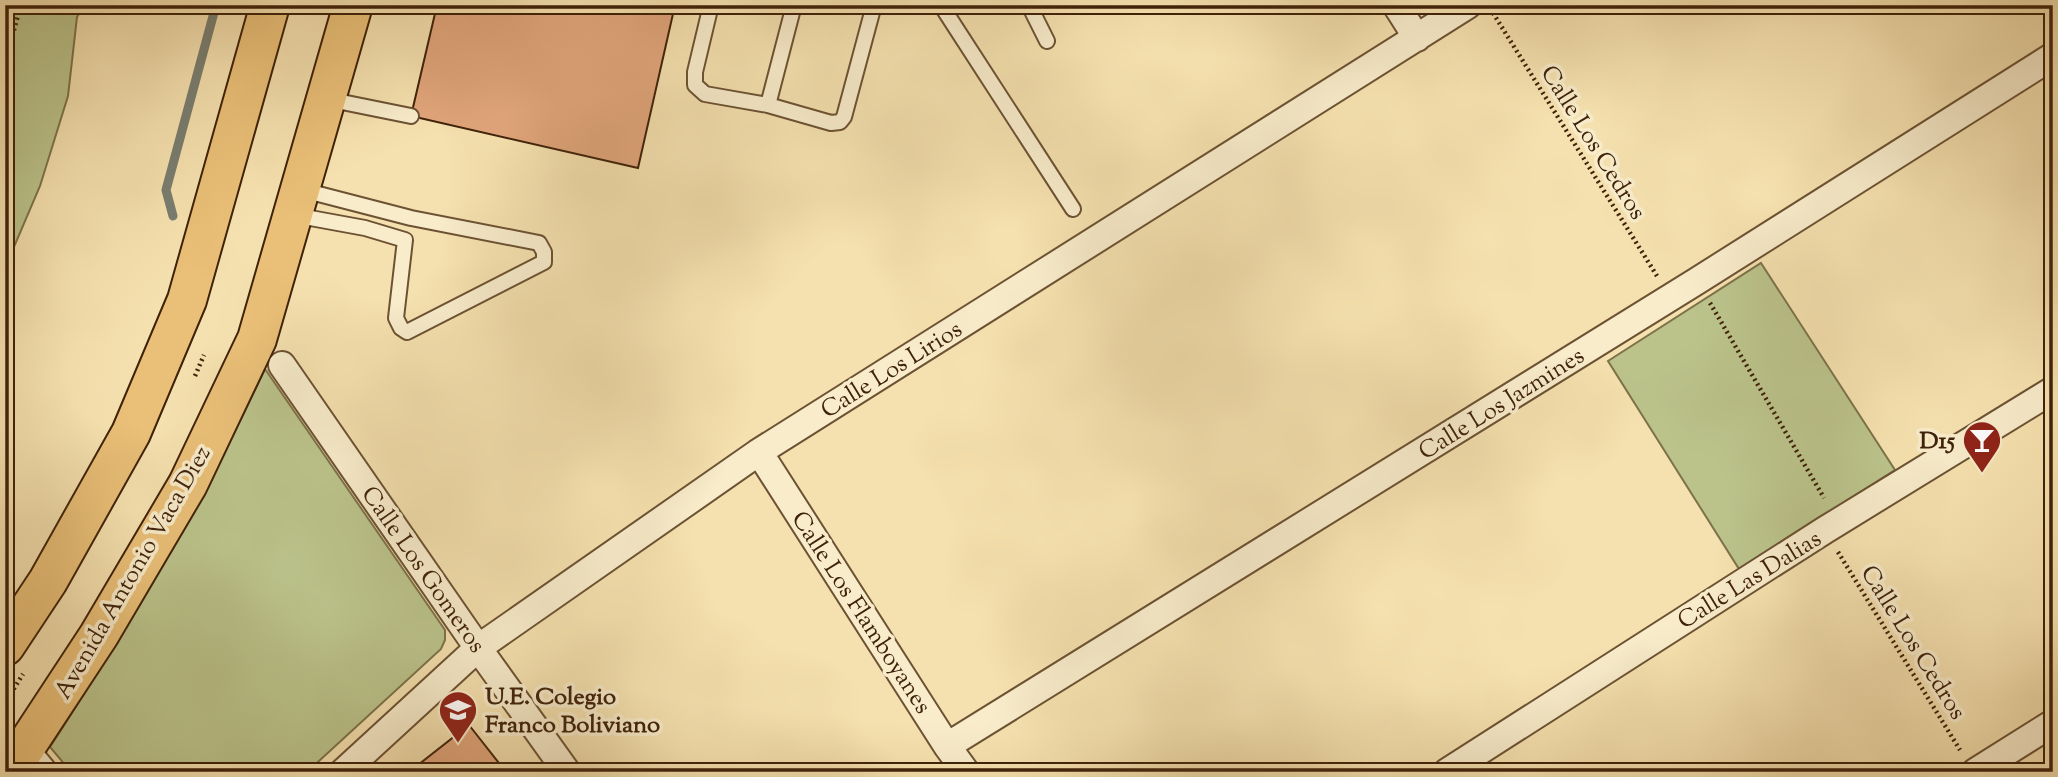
<svg xmlns="http://www.w3.org/2000/svg" width="2058" height="777" viewBox="0 0 2058 777" font-family="'Sorts Mill Goudy',serif">
<style>
.green{fill:#bbc38b;stroke:#7d724a;stroke-width:2}
.lines{fill:none;stroke-linecap:round;stroke-linejoin:round}
.stream{stroke:#797e71;stroke-width:9}
.building{fill:#e1a57b;stroke:#3f220a;stroke-width:2}
.lane-casing{stroke:#6c5233;stroke-width:18}
.street-casing{stroke:#6c5233;stroke-width:30}
.highway-casing{stroke:#3f220a;stroke-width:42}
.path{stroke:#3f220a;stroke-width:4.5;stroke-dasharray:2 3.5;stroke-linecap:butt}
.lane{stroke:#f8eccb;stroke-width:14}
.street{stroke:#f8eccb;stroke-width:26}
.highway{stroke:#eac078;stroke-width:38}
.labels{text-anchor:middle;stroke-width:7;stroke-linejoin:round;paint-order:stroke}
.street-label{font-size:24px;fill:#3f220a;stroke:#f8eccb}
.poi-label{font-size:24px;font-weight:bold;fill:#3f220a;stroke:#f8eccb;text-anchor:end}
</style>
<rect width="100%" height="100%" fill="#f5e1af"/>
<filter id="stains"><feTurbulence type="fractalNoise" baseFrequency=".00286" numOctaves="4"/><feColorMatrix values="0 0 0 0 .2 0 0 0 0 .09 0 0 0 0 .02 0 0 0 .5 -.17"/></filter>
<radialGradient id="worn" r=".72"><stop offset=".6" stop-color="#630" stop-opacity="0"/><stop offset="1" stop-color="#630" stop-opacity=".3"/></radialGradient>
<path class="green" d="M5 5H84L77 17 68 96 40 186 5 268Z
M1761 263 1895 470 1739 569 1608 361Z
M265 369 445 630V640L441 649 307 772H71L50 747C129 625 203 501 265 369Z"/>
<g class="lines">
<path class="stream" d="M173 216 166 190 216 5"/>
</g>
<path class="building" d="M437 5H675L638 168 411 116Z
M469 725 506 772H409Z"/>
<g class="lines">
<g class="lane-casing">
<path id="lane" d="M711 5 695 72V85L705 94 768 105 794 5
M941 5 1073 209
M1029 5 1047 41
M327 99 411 116
M768 105 831 123 840 122 844 117 874 5
M294 215 365 228 405 240 396 318 401 328 407 332 544 262V252L539 243 411 218 303 190"/>
</g>
<g class="street-casing">
<path id="street" d="M1396 5 1417 38
M282 365 478 648 567 772
M759 452 947 746 966 772
M947 746 1697 281 2053 56
M24 748 44 772
M343 772 478 648 759 452 1468 5
M1447 772 1825 530 2053 390
M1975 772 2053 723"/>
</g>
<g class="highway-casing">
<path id="highway" d="M5 646 48 581 131 433 187 300 270 5
M9 772 99 635 188 484 257 339 353 5"/>
</g>
<path class="path" d="M1493 13 1657 276
M5 62 21 5
M1710 303 1824 498
M195 376 204 355
M1838 552 1960 750
M5 703 23 674"/>
<use href="#lane" class="lane"/>
<use href="#street" class="street"/>
<use href="#highway" class="highway"/>
</g>
<defs>
<g id="bar-pin" transform="scale(2.0125)"><path d="M0 17L-7.5 6A9.5 9.5 0 1 1 7.5 6Z" fill="#8f2418" stroke="#f8eccb"/><path d="M-6-5H6L.8 .8V4.5H3.5V6h-7V4.5H-.8V.8Z" fill="#fff"/></g>
<g id="school-pin" transform="scale(2.0125)"><path d="M0 17L-7.5 6A9.5 9.5 0 1 1 7.5 6Z" fill="#8f2418" stroke="#f8eccb"/><path d="M0-5L7-2L0 1L-7-2ZM-4 1L0 2.5L4 1V4Q0 6-4 4Z" fill="#fff"/></g>
</defs>
<g fill-rule="evenodd">
<use href="#bar-pin" x="1982" y="440"/>
<use href="#school-pin" x="458" y="710"/>
</g>
<g class="labels">
<g class="street-label">
<text transform="translate(1594 142) rotate(58)" y="8">Calle Los Cedros</text>
<text transform="translate(891 369) rotate(-32)" y="8">Calle Los Lirios</text>
<text transform="translate(1501 403) rotate(-32)" y="8">Calle Los Jazmines</text>
<text transform="translate(424 569) rotate(55)" y="8">Calle Los Gomeros</text>
<text transform="translate(132 572) rotate(-60)" y="8">Avenida Antonio Vaca Diez</text>
<text transform="translate(1749 579) rotate(-32)" y="8">Calle Las Dalias</text>
<text transform="translate(862 612) rotate(57)" y="8">Calle Los Flamboyanes</text>
<text transform="translate(1914 642) rotate(58)" y="8">Calle Los Cedros</text>
</g>
<g class="poi-label">
<text x="1955" y="448">D15</text>
<text x="485" y="704" text-anchor="start">U.E. Colegio<tspan x="485" dy="28">Franco Boliviano</tspan></text>
</g>
</g>
<rect width="2058" height="777" fill="none" stroke="#f5e1af" stroke-width="28"/>
<rect x="7" y="7" width="2044" height="763" fill="none" stroke="#3f220a" stroke-width="3.5"/>
<rect x="14" y="14" width="2030" height="749" fill="none" stroke="#3f220a" stroke-width="2"/>
<rect width="100%" height="100%" filter="url(#stains)"/>
<rect width="100%" height="100%" fill="url(#worn)"/>
</svg>
